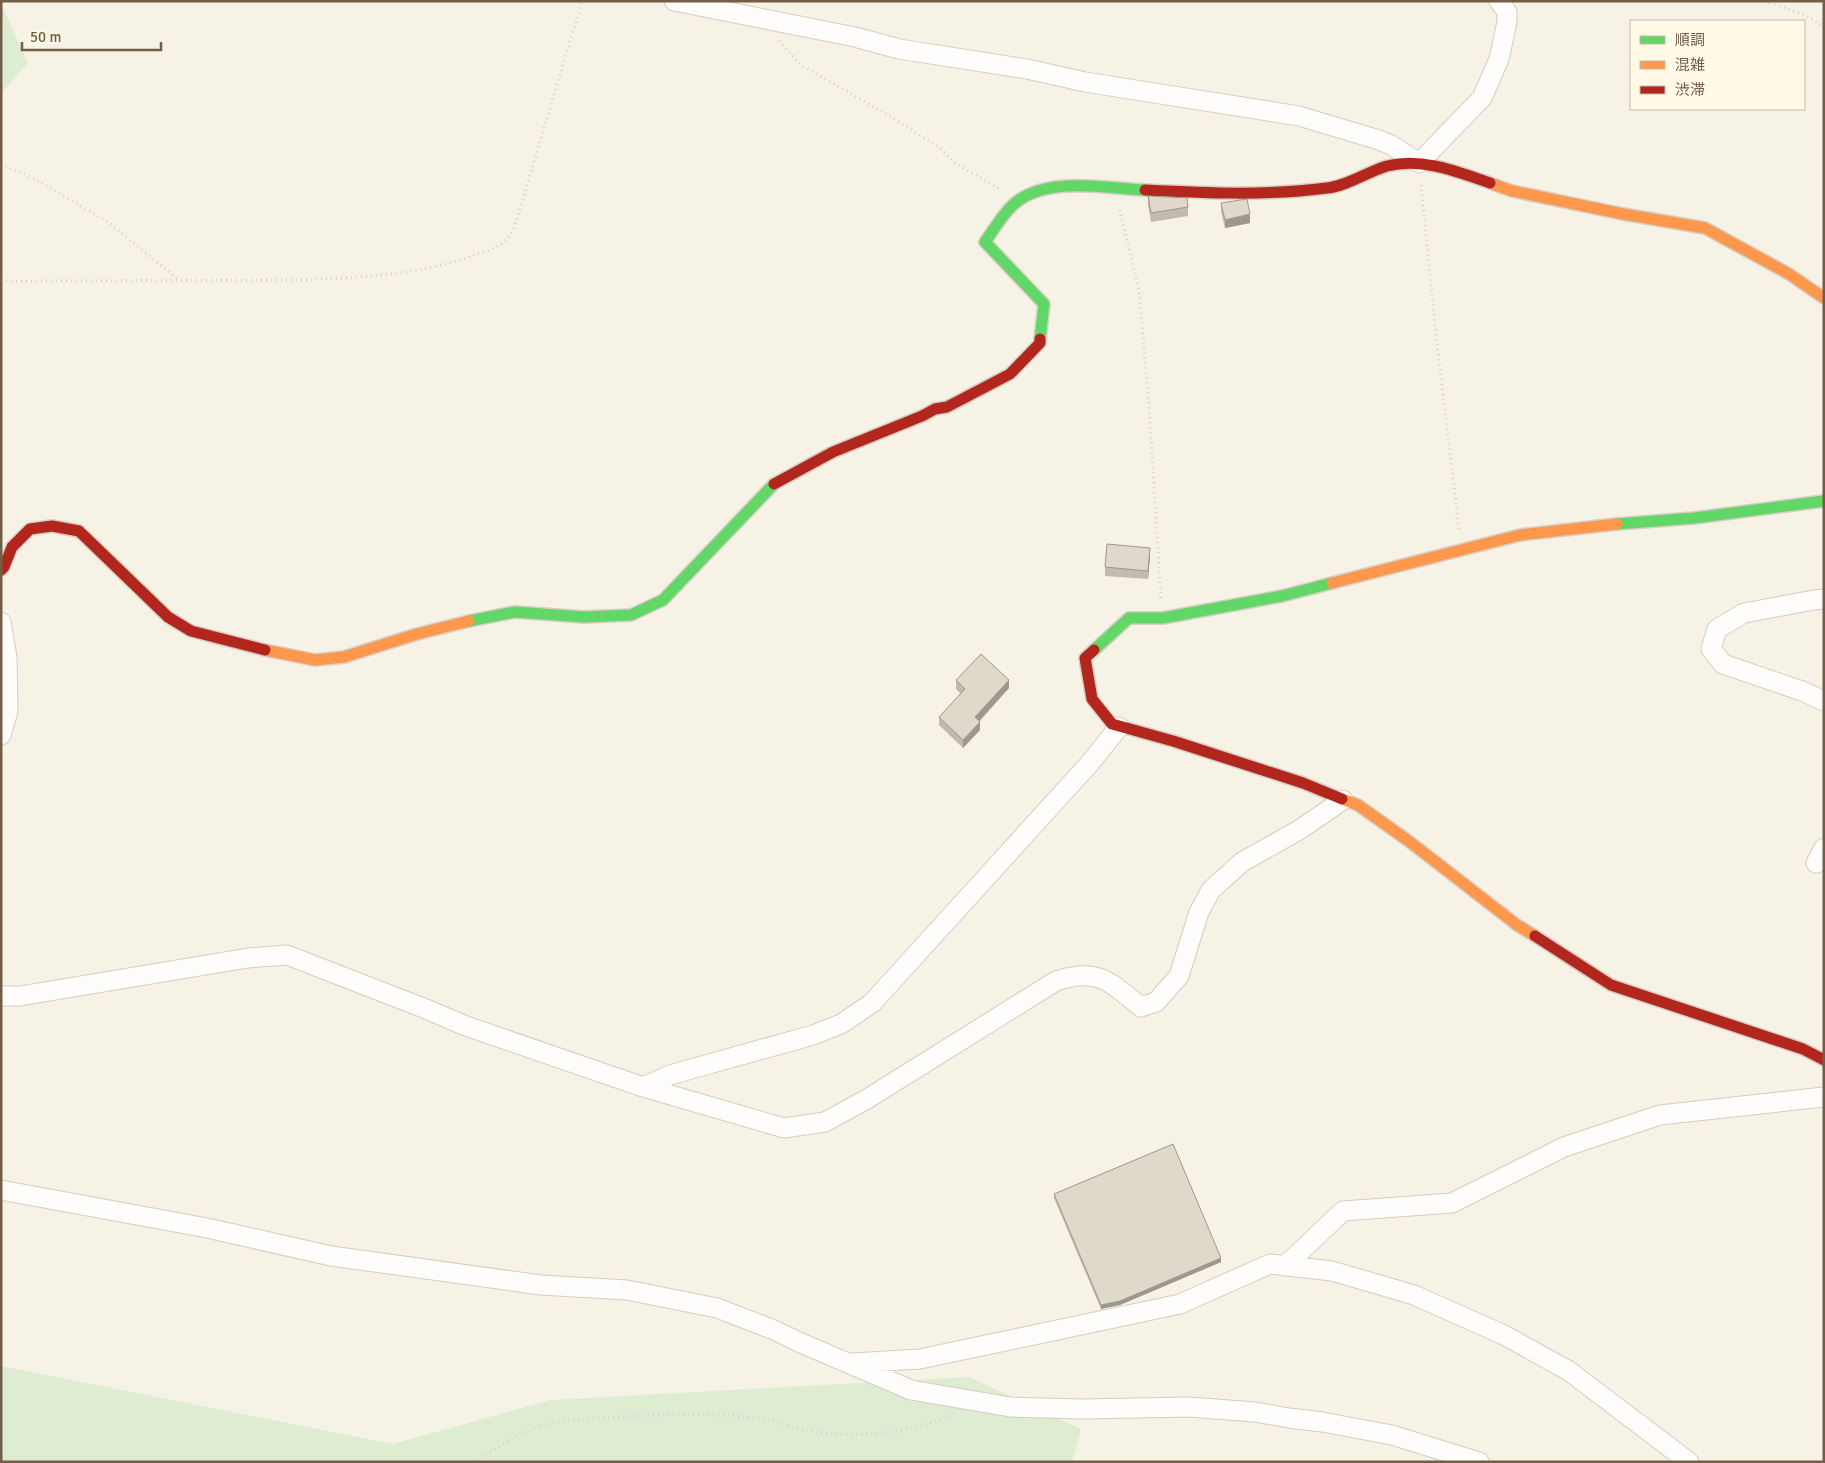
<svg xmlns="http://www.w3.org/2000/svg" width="1825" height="1463" viewBox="0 0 1825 1463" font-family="Signika,'Noto Sans JP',sans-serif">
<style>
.green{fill:#deedd1}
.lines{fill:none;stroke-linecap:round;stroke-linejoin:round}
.street-casing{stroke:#d5cdc1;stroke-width:21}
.fast-casing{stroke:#d6cfc3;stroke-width:14}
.slow-casing{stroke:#d6cfc3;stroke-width:14}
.jam-casing{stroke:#d6cfc3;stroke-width:14}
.path{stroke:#d7d0c9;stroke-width:3;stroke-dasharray:1 4;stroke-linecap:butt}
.street{stroke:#fefdfb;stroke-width:19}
.fast{stroke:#63d668;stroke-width:11}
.slow{stroke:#ff974d;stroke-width:11}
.jam{stroke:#b3261e;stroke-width:11}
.wall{fill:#c1baaf}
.shaded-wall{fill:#9d978e}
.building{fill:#e0d8cb;stroke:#9d978e}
</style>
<rect width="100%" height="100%" fill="#f6f2e6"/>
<path class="green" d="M1 3 28 63 1 93Z
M1 1366 393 1444 550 1400 969 1377 1081 1429 1072 1462H1Z"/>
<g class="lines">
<g class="street-casing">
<path id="street" d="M674 1 855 37 899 49 1027 69 1085 82 1299 116 1379 140 1391 145 1419 163 1482 98 1499 59 1507 22V12L1499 1
M1824 599 1814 600 1744 613 1717 629 1711 649 1723 664 1802 691 1824 701
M1 622 7 657 8 711 1 735
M1824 848 1816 863 1824 861
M1 996H20L248 958 287 955 426 1009 466 1026 643 1087 784 1128 825 1122 867 1099 1056 981C1098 967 1110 982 1141 1007L1156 1002 1179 976 1199 912 1211 890 1242 862 1299 830 1343 800
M643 1087 670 1075 813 1035 841 1024 872 1003 1090 763 1119 727
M1 1190 207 1228 331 1256 541 1285 627 1290 717 1308 774 1330 801 1343 911 1390 1010 1407 1083 1409 1189 1407 1255 1412 1289 1418 1322 1422 1392 1435 1479 1462
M1285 1266 1343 1211 1452 1203 1564 1147 1660 1115 1824 1097
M853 1363 920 1359 1180 1304 1270 1264 1332 1271 1414 1295 1504 1335 1569 1371 1689 1462"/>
</g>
<g class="fast-casing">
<path id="fast" d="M1040 339 1044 304 985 242C995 228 1005 210 1019 200 1052 177 1107 188 1145 190
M1617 524 1694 518 1824 501
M469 621 515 612 584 617 631 615 663 600 774 484
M1094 650 1129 618H1163L1282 596 1332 583"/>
</g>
<g class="slow-casing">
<path id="slow" d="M1490 183 1512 191 1623 214 1705 228 1789 274 1824 298
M1332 583 1520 535 1617 524
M265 650 315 660 344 657 417 634 469 621
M1342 799 1358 805 1410 842 1517 925 1535 936"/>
</g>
<g class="jam-casing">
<path id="jam" d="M1145 190C1205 193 1267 196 1327 188 1347 186 1367 172 1387 166 1422 157 1458 172 1490 183
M774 484 833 452 922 416 935 409 947 407 1010 374 1040 343V339
M1 570 4 567 12 547 30 529 52 526 79 531 168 617 191 631 265 650
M1094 650 1085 658 1092 699 1112 724 1173 741 1303 783 1342 799
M1535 936 1611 985 1803 1049 1824 1060"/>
</g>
<path class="path" d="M1765 1 1805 15 1824 27
M779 41 801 65 888 115 940 148 955 163 1001 190
M1 164 35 179 108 222 179 280
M1421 185 1436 335 1459 529
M1120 210 1139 290 1149 407 1161 598
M1 281 306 280C363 277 423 275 477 254 487 251 497 248 505 241 509 238 511 233 514 229L582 1
M473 1462C497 1449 518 1432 544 1425 574 1418 605 1418 635 1416 673 1415 711 1413 749 1417 770 1419 791 1427 812 1431 853 1439 912 1434 950 1415"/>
<use href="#street" class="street"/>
<use href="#fast" class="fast"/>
<use href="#slow" class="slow"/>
<use href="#jam" class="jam"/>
</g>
<path class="wall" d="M1148 196 1188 207V216L1151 222 1148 205Z
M1221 203 1250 223 1225 228 1221 212Z
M1150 556 1148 579 1105 576V567Z
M956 680 1009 688 980 721V730L963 748 939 725V717L961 694 956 689Z
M1054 1194 1221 1262 1120 1305 1101 1309 1054 1198Z"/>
<path class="shaded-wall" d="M1250 214V223L1225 228V220Z
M1150 548V556L1148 579V571Z
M1009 680V688L975 725V717Z
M980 722V730L963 748V740Z
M1221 1258V1262L1120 1305 1101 1309V1305Z"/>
<path class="building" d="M1148 196 1187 198 1188 207 1151 213Z
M1247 199 1250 214 1225 220 1221 203Z
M1107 544 1150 548 1148 571 1105 567Z
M981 654 1009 680 975 717 980 722 963 740 939 717 965 689 956 680Z
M1173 1144 1221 1258 1120 1301 1101 1305 1054 1194Z"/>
<rect width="1825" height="1463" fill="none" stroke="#735d47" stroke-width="5"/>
<rect x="1630" y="20" width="175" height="90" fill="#fff9e6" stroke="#c7bba6"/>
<rect x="1640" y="36" width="25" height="8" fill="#63d668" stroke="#c7bba6"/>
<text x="1675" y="45" font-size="15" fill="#735d47">順調</text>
<rect x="1640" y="61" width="25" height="8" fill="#ff974d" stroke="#c7bba6"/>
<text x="1675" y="70" font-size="15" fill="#735d47">混雑</text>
<rect x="1640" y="86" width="25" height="8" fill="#b3261e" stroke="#c7bba6"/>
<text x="1675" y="95" font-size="15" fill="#735d47">渋滞</text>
<path d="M22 42v8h139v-8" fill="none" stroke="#735d47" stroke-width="2.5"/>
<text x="30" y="42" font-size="15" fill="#735d47" stroke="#fff9e6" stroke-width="4" paint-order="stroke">50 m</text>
</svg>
